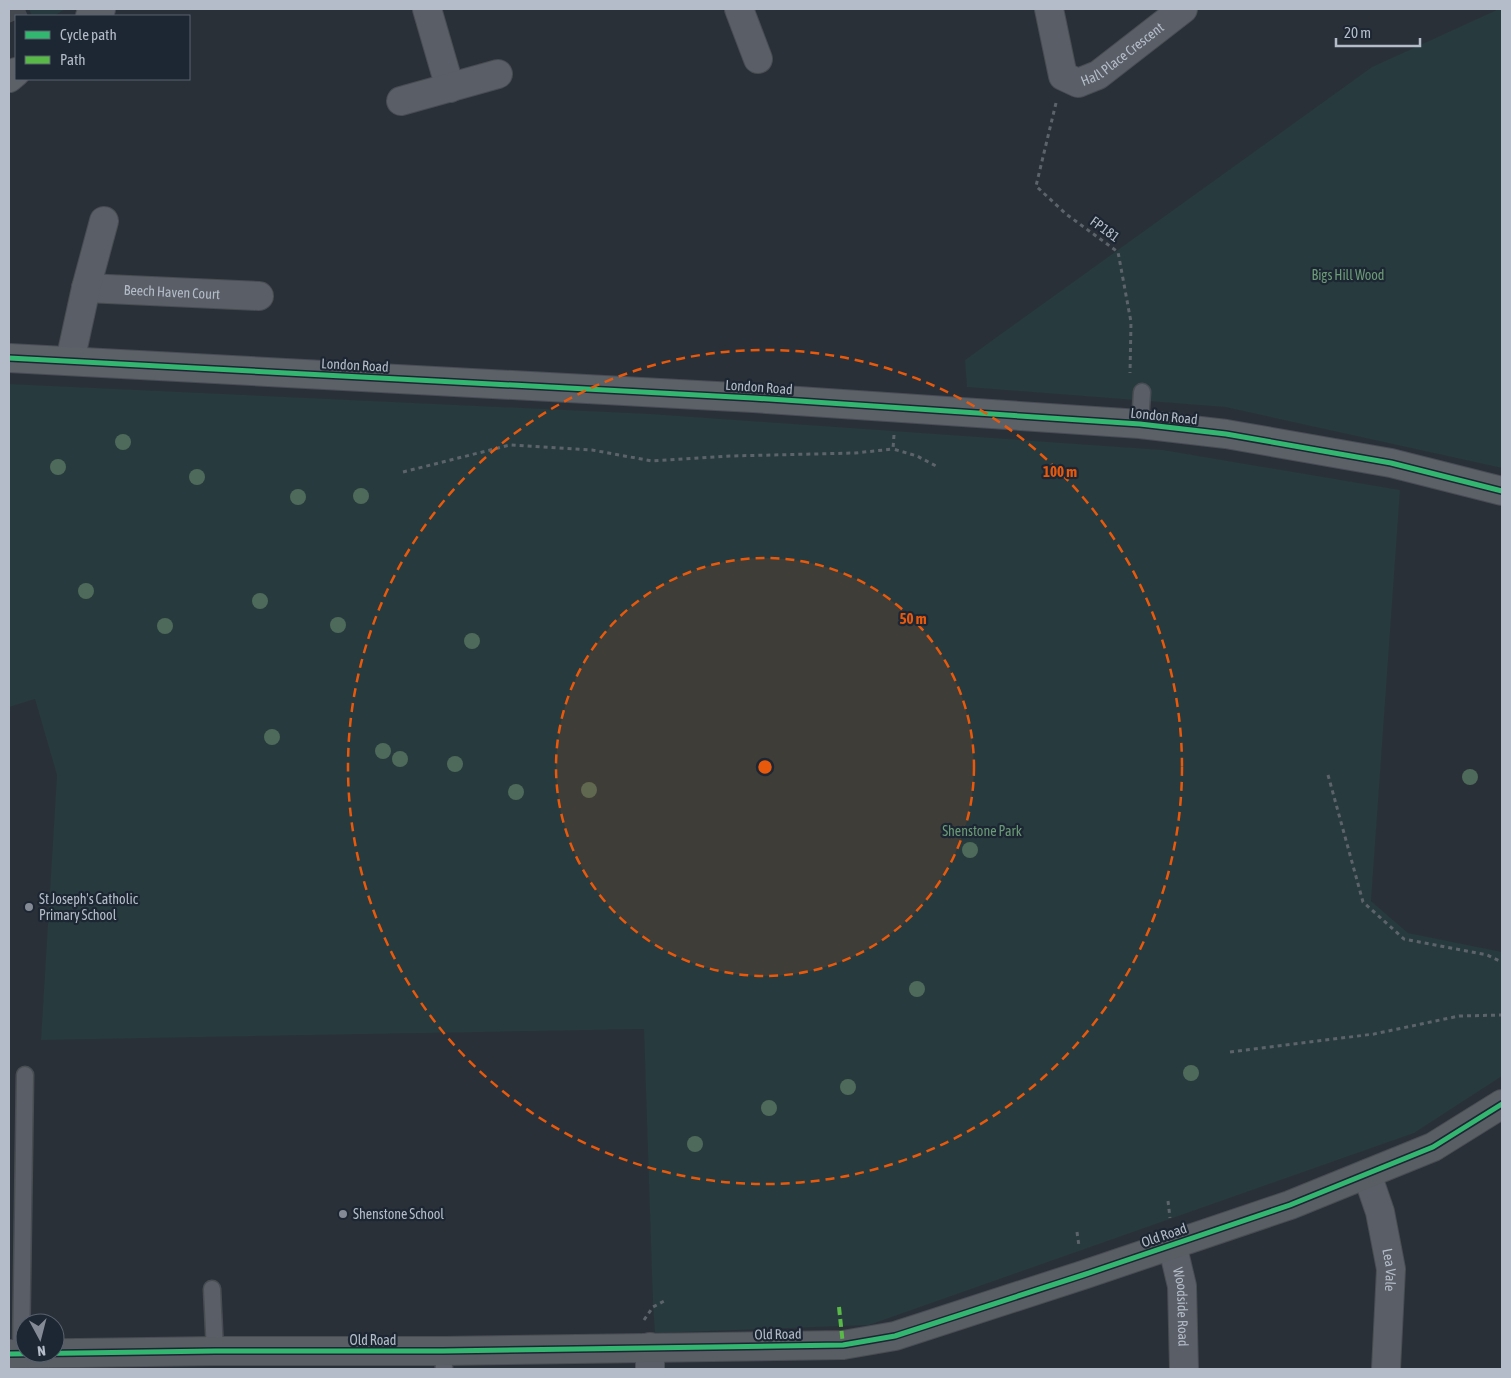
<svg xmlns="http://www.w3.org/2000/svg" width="1511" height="1378" viewBox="0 0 1511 1378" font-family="'Asap Condensed',sans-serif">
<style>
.green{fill:#273a3e}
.building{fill:#444950}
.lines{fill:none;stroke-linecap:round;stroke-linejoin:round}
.lane-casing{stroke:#484c53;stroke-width:19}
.street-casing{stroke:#484c53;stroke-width:30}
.secondary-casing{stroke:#484c53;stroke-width:30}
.primary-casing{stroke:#484c55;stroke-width:30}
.path{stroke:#5d636a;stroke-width:3;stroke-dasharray:4 4;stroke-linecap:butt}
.lane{stroke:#5a5e66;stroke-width:16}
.street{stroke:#5a5e66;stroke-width:28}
.secondary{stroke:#595d64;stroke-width:28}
.primary{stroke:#5c6168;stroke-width:28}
.quiet{stroke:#58b947;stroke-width:4;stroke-dasharray:8 4;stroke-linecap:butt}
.cycleway-casing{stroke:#1d2633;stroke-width:8}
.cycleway{stroke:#33b770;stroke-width:5}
.tree{fill:#4e6a5a}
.ring{fill:none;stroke:#e8590c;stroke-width:2.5;stroke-dasharray:9 6}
.poi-dot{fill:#848b96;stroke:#1d2633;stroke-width:2}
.labels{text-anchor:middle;stroke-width:4.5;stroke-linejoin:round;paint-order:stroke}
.street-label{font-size:14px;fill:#b4bcc9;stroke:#1d2633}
.park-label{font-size:14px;fill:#6b9a76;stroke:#1d2633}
.poi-label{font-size:14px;fill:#b4bcc9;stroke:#1d2633;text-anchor:start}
.centre{fill:#e8590c;stroke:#1d2633;stroke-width:2.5}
.ring-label{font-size:15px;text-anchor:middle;font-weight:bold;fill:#e8590c;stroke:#1d2633;stroke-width:4.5;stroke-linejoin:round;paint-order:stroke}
</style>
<rect width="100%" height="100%" fill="#2a3038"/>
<path class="green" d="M29 9H65L54 16H32Z
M1499 9H1502V468L1225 407 967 387 965 360 1372 67Z
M9 384 651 414 1163 450 1400 490 1371 901 1408 933 1502 952V1076L1414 1133 869 1325 655 1333 653 1304 644 1029 41 1040 57 775 35 699 9 707Z"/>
<path class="building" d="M9 9H25L28 16H16V20L9 23Z"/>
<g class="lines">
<g class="lane-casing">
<path id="lane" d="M1140 424 1142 392
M212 1289 215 1351
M443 1351 444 1369
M21 1354 25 1075"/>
</g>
<g class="street-casing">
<g id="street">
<path d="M427 9 450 88"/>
<path d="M739 9 758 59"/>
<path id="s1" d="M1049 9 1063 76 1078 83 1098 75 1183 9"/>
<path d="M401 101 498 74"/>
<path id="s2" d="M86 288 259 296"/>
<path d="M70 361 86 288 104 221"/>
<path id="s3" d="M1367 1174 1380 1212 1391 1269 1386 1369"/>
<path id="s4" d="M1172 1244 1182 1286 1184 1369"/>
<path d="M650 1369V1347"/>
</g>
</g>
<g class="secondary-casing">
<path id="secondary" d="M9 1354 215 1351H443L843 1345 895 1336 1083 1275 1290 1205 1433 1147 1502 1104"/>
</g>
<g class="primary-casing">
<path id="primary" d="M90 16 101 9
M9 78 16 72
M9 358 753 398 1140 424 1226 434 1391 463 1502 491"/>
</g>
<path class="path" d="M1056 103 1036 186 1066 214 1118 252 1131 322 1130 373
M894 435 893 449 917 456 936 466
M403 472 510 445 592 450 652 461 730 456 855 453 893 449
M1328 775 1363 902 1404 939 1487 955 1502 962
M1230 1052 1374 1034 1459 1016 1502 1015
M1168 1201 1170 1218
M1077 1232 1079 1246
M644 1320 653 1307 666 1300"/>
<use href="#lane" class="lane"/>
<use href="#street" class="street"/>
<use href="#secondary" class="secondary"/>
<use href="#primary" class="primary"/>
<path class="quiet" d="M839 1307 843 1345"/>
<g class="cycleway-casing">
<path id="cycleway" d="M9 358 753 398 1140 424 1226 434 1391 463 1502 491
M9 1354 215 1351H443L843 1345 895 1336 1083 1275 1290 1205 1433 1147 1502 1104"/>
</g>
<use href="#cycleway" class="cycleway"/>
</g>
<g class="tree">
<circle cx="123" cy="442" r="8"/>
<circle cx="58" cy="467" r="8"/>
<circle cx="197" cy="477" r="8"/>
<circle cx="361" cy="496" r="8"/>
<circle cx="298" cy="497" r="8"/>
<circle cx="86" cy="591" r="8"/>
<circle cx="260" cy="601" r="8"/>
<circle cx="338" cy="625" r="8"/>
<circle cx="165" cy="626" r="8"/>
<circle cx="472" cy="641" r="8"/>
<circle cx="272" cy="737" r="8"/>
<circle cx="383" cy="751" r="8"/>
<circle cx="400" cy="759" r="8"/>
<circle cx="455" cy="764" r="8"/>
<circle cx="1470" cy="777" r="8"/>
<circle cx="589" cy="790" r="8"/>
<circle cx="516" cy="792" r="8"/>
<circle cx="970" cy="850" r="8"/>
<circle cx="917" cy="989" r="8"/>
<circle cx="1191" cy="1073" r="8"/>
<circle cx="848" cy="1087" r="8"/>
<circle cx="769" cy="1108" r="8"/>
<circle cx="695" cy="1144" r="8"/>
</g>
<circle cx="765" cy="767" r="209" fill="#e8590c" fill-opacity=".12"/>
<g class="ring">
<circle cx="765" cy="767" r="209"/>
<circle cx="765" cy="767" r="417"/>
</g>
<g class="poi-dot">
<circle cx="29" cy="907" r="5"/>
<circle cx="343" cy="1214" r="5"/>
</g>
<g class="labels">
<g class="street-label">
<text dy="5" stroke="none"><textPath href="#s1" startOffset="138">Hall Place Crescent</textPath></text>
<text transform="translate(1105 229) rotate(36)" y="5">FP181</text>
<text dy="5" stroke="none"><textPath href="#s2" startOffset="86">Beech Haven Court</textPath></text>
<text transform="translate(355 365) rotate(3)" y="5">London Road</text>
<text transform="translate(759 387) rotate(4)" y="5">London Road</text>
<text transform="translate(1164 416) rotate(6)" y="5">London Road</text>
<text transform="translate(1164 1235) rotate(-19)" y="5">Old Road</text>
<text dy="5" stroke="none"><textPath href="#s3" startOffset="99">Lea Vale</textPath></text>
<text dy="5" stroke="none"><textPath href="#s4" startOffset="64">Woodside Road</textPath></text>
<text transform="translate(778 1334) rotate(-1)" y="5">Old Road</text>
<text x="373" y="1345">Old Road</text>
</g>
<g class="park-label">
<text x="1348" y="280">Bigs Hill Wood</text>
<text x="982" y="836">Shenstone Park</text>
</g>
<g class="poi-label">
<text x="39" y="904">St Joseph's Catholic<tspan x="39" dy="16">Primary School</tspan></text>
<text x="353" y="1219">Shenstone School</text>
</g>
</g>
<circle cx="765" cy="767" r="8" class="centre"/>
<g class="ring-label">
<text x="1060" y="477">100 m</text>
<text x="913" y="624">50 m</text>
</g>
<rect width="1511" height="1378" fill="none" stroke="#b4bcc9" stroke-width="20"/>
<rect x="15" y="15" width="175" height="65" fill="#1d2633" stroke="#59626f"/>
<rect x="25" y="31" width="25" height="8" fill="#33b770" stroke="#59626f"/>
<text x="60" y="40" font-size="15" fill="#b4bcc9">Cycle path</text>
<rect x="25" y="56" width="25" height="8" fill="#58b947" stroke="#59626f"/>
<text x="60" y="65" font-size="15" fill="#b4bcc9">Path</text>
<g transform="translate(40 1338) rotate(173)"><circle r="24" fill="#1d2633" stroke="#59626f"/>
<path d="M0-4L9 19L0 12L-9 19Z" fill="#848b96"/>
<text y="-8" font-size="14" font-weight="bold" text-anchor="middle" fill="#b4bcc9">N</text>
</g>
<path d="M1336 38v8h84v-8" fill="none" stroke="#b4bcc9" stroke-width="2.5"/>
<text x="1344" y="38" font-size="15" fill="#b4bcc9" stroke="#1d2633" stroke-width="4" paint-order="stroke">20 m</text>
</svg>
